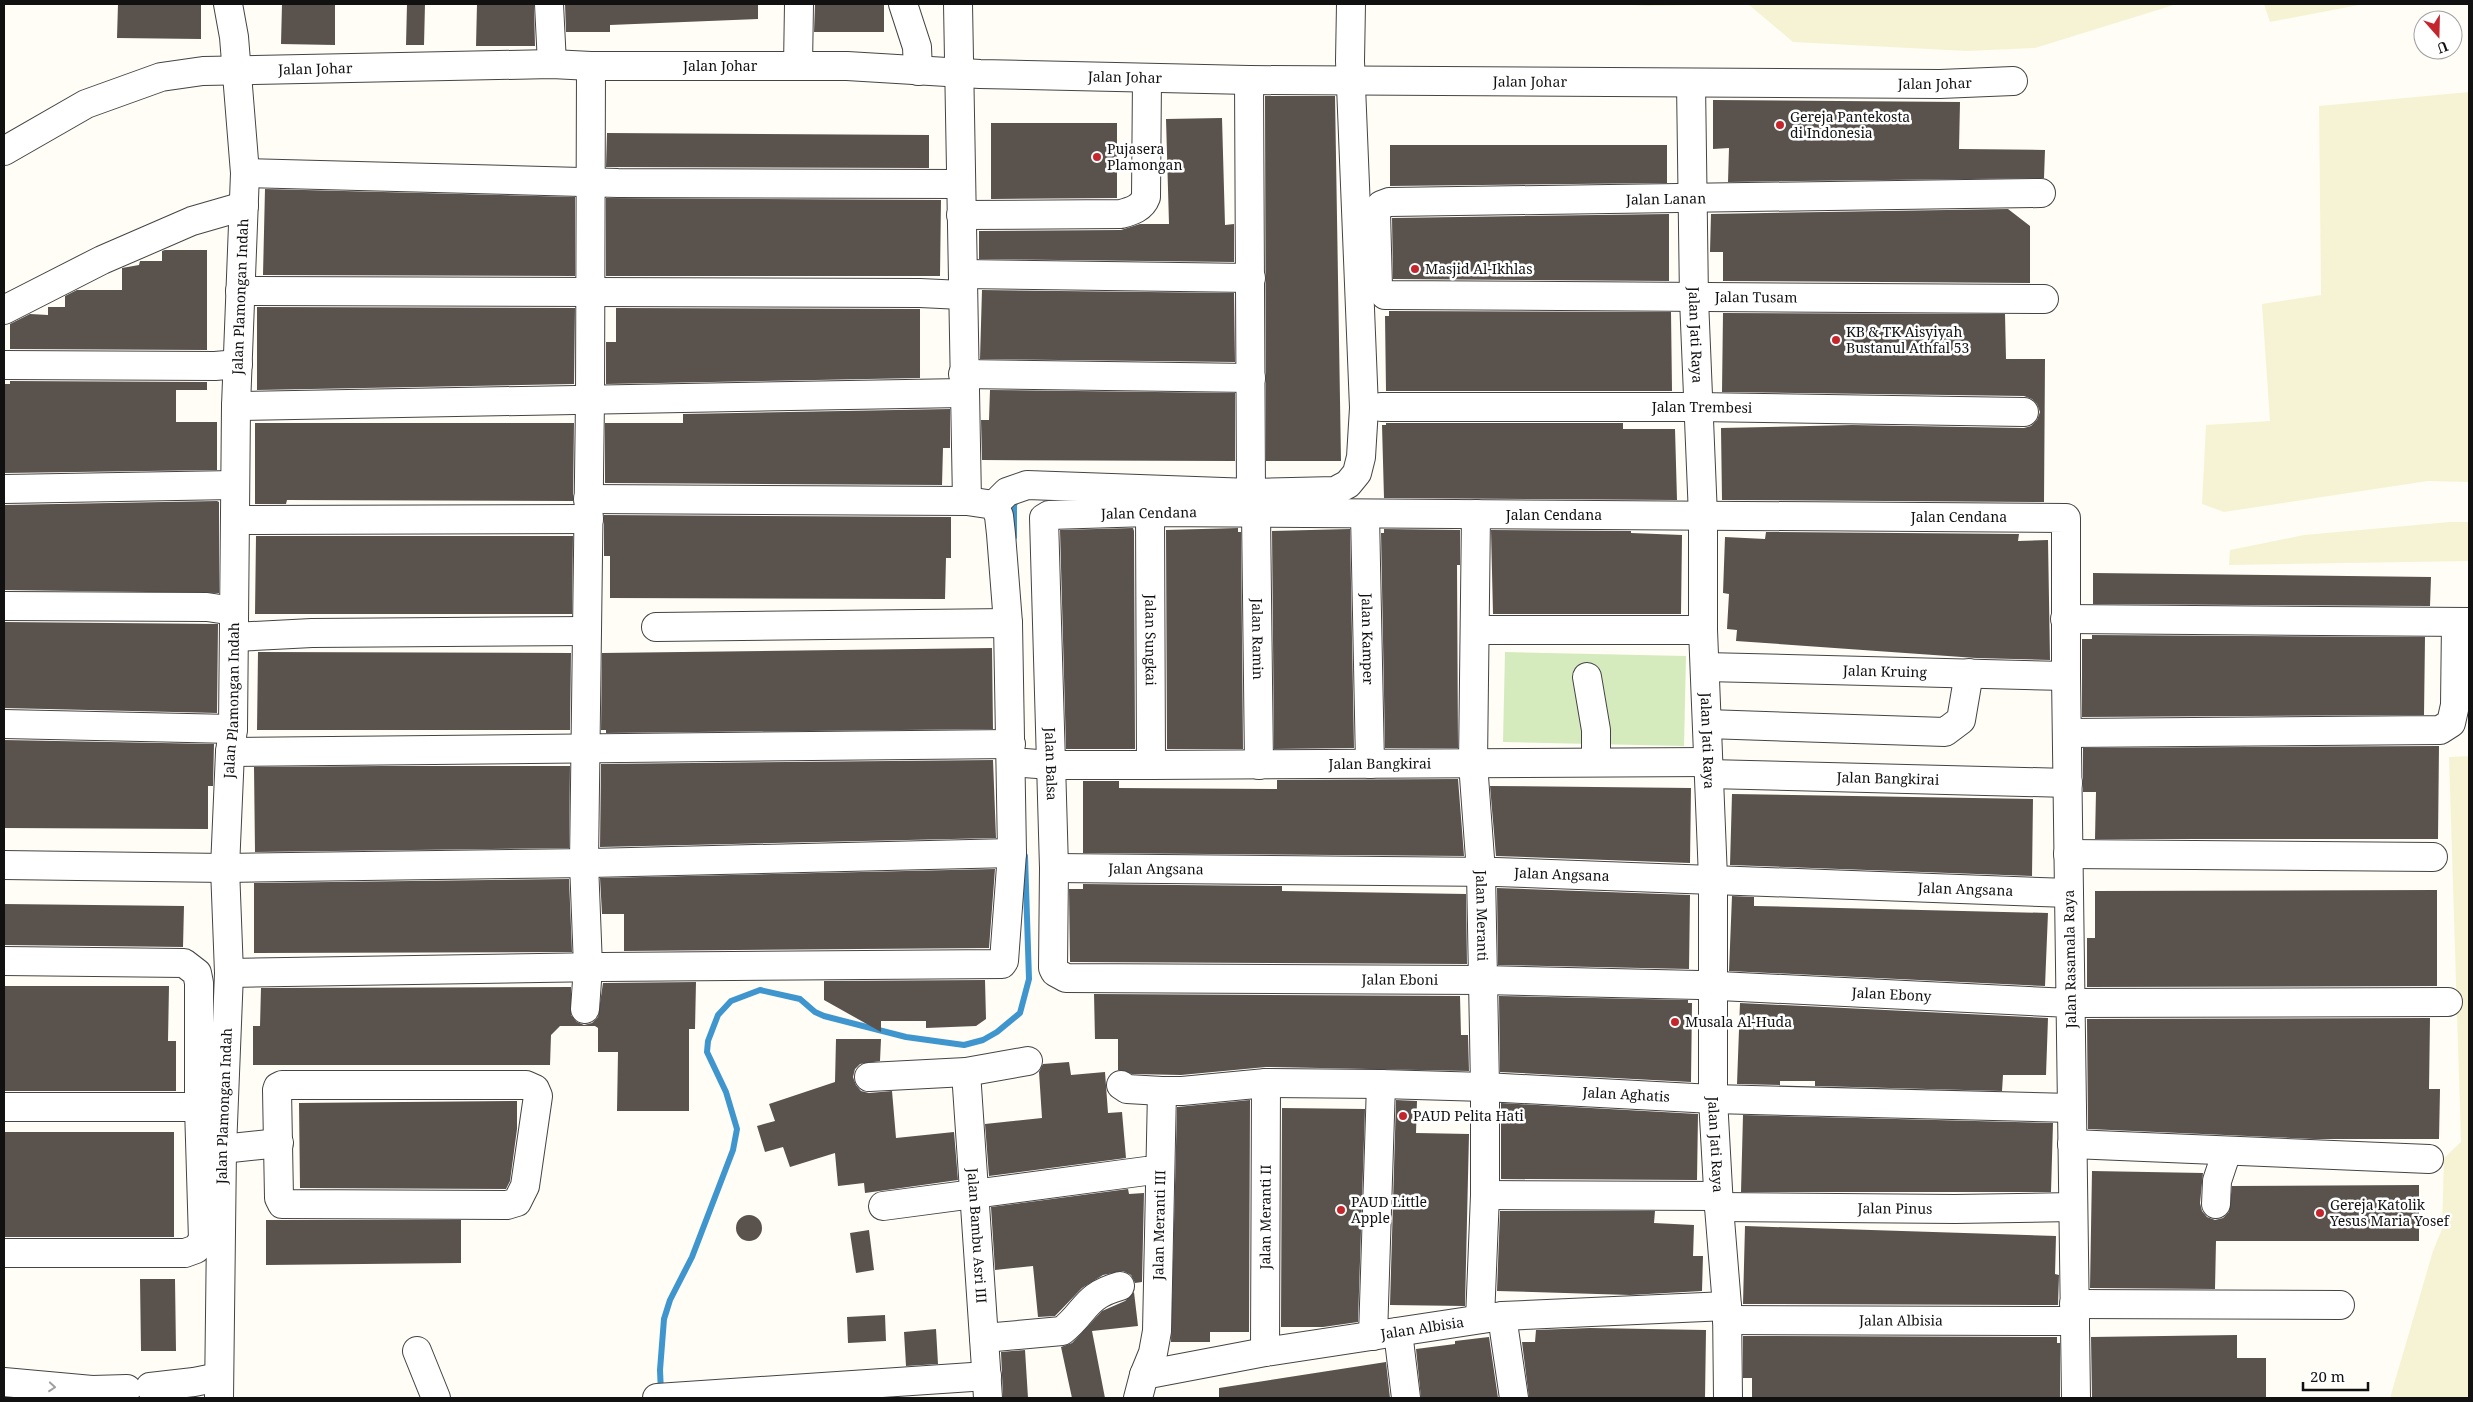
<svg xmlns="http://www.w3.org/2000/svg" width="2473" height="1402" viewBox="0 0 2473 1402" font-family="'Noto Serif',serif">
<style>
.farmland{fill:#f6f3d4}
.green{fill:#d5ebbd}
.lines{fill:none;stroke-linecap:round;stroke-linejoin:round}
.stream{stroke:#3f96cf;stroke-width:6}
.building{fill:#5a524d}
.minor-casing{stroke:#444;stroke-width:30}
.minor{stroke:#fff;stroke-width:28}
.oneway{stroke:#a0a0a0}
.poi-dot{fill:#c4262e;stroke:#fff;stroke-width:2}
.labels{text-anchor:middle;stroke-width:5;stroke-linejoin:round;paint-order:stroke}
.street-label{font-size:14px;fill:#111;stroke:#fff}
.poi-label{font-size:14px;fill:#111;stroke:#fff;text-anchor:start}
</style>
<rect width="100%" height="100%" fill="#fffdf5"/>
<path class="farmland" d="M1619 4H2177L2035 48 1967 51 1793 42 1748 4 1647 6Z
M2264 4H2364L2270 22Z
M2469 92V482L2428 481 2224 512 2202 504 2206 425 2270 421 2262 304 2321 295 2319 106Z
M2450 522H2469V561L2229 565 2230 550 2304 535Z
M2469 756V1398H2390L2433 1251 2442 1229 2444 1158 2461 1142 2449 757Z"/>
<path class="green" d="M1505 652 1686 656 1684 746 1503 742Z"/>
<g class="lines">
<path class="stream" d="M1014 537V505L1018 497
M661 1393 660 1370 664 1319 670 1300 692 1257 733 1150 737 1129 726 1092 707 1052 708 1041 718 1015 731 1001 760 990 800 999 815 1012 824 1016 906 1037 964 1045 983 1040 997 1032 1020 1013 1029 979 1025 856"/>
</g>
<path class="building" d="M118 4H201V39L117 38Z
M282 4H335V45L281 44Z
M407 4H425L424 45H406Z
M477 4H534L535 46H476Z
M565 4H758V19L610 25V32H566Z
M815 4H884V32H814Z
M1265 96H1335L1341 461H1266Z
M1713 100 1960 102 1959 149 2045 150 2044 178 1728 182 1729 148 1713 149Z
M1222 118 1225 225 1234 224V262L979 259V231L1121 230 1140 224H1169L1166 119Z
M991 123H1117V198L991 199Z
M607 133 929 135V168L606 167Z
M1390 145H1667V183L1390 186Z
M265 189 575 197V276L263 275Z
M606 198 941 200 940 276H606Z
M2008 209 2030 226V283L1723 281V252H1710L1711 214Z
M1669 214V281L1393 279 1392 218Z
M165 250H207V350L10 349V324L30 314 48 315V307H65V296L77 290H122V268L139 265 140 261H162V251Z
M982 290 1234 293 1235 362 980 359Z
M257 307 575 308 574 384 257 390Z
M616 308 920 309V378L606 384V342H616Z
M1389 311 1671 312 1672 391H1386L1385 316H1389Z
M1723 313 2005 314 2006 359H2045L2044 502 1722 500 1721 428 1852 425 2024 428 2031 426 2037 420 2040 412 2037 404 2032 399 2024 396 1722 392Z
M10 381 207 382V390H176V422H217V470L4 473V384H10Z
M990 390 1235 393V461L982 460 981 420H989Z
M950 409V448H943L942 485 605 483V423H683V414Z
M255 423H574L573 501 287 500 286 504H255Z
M1386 423H1623V429H1675L1677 500 1384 498 1382 425H1386Z
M217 501 219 502V593L4 590V505Z
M604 515 951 517V558H946L945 599 610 598V556H604Z
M1133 528 1134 531 1135 749H1066L1060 530Z
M1238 528V532H1241L1243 749H1167L1166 530Z
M1350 529 1354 748 1274 749 1272 531Z
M1384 529 1460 530V565H1457L1458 748H1385L1381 533H1384Z
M1491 530 1631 531V533L1682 535 1681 614H1493Z
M1766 532 2019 534 2018 541 2048 540 2050 660 1976 658 1736 641 1737 630 1727 629 1729 594 1723 593 1725 537 1765 539Z
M256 536H573L572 614H255Z
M2093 573 2431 577 2430 606 2093 604Z
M4 622 218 624 217 713 4 708Z
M2092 635 2425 637 2424 715 2082 717V639H2092Z
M992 648 993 729 606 733V730H601L602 653Z
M258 652 571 653 570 730H257Z
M4 740 214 744 213 786H208V829L4 828Z
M2439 746 2438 839H2095L2096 792H2083V748Z
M993 760 996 838 600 847 601 764Z
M382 766H570L569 848 255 852 254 767Z
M1458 779 1464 856 1083 853V781H1119V788L1277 789V780Z
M1490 786 1691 788 1690 863 1496 856Z
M1732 794 2033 799 2032 876 1730 865Z
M995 869 989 948 624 951V914H602L600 878Z
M569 879 572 952 254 953V883Z
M1083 884 1282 886V891L1466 894 1467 964 1070 962 1069 889H1083Z
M1497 888 1690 895 1689 969 1498 965Z
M2437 890V986L2087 987V938H2095V891Z
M1732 896 1754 897V906L2048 913 2045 986 1729 971Z
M4 904 184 906 183 947 4 945Z
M985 980 986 1019 976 1026 926 1028V1021H881V1032L824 1000V981Z
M696 982 695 1029H689V1111H617L618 1052H598V1028L595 1026H560L551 1035 550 1065H253V1026H260L261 988 571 987V1015L577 1022 584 1025 592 1023 598 1017 603 983Z
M4 986H169L168 1041H176V1091H4Z
M1094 994 1460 996 1461 1035H1468L1469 1071 1266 1067 1181 1075 1132 1074 1118 1070V1039H1095Z
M1499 996 1688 1000V1003H1692L1691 1082 1500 1072Z
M1740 1003 2048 1018 2046 1075H2003L2002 1091 1815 1086V1081H1780V1085L1737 1084Z
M2430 1018 2429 1089H2440L2439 1139H2314L2088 1129 2087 1019Z
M836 1039H881L880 1061 860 1064 855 1069 853 1077 856 1085 861 1091 869 1093 892 1091 896 1138 954 1132 958 1180 865 1193 864 1183 838 1186 835 1153 790 1167 783 1147 765 1152 757 1126 775 1121 769 1104 835 1082Z
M1069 1062 1071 1075 1105 1072 1108 1113 1122 1112 1126 1158 989 1176 985 1124 1042 1118 1039 1072 1043 1064Z
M1250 1100 1249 1332H1210V1342H1171L1177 1107Z
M1396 1100 1417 1101 1416 1133 1469 1134 1465 1306 1390 1305Z
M517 1101V1129L510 1181 506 1189 300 1188 299 1103Z
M1501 1103 1698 1114 1697 1180 1501 1179Z
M1282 1108 1365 1109 1358 1322 1323 1327H1281Z
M1743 1115 2053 1123 2051 1192H1741Z
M4 1132H174V1237H4Z
M2092 1171 2203 1173 2200 1203 2202 1211 2207 1217 2215 1220 2223 1218 2229 1212 2232 1186 2419 1185V1241H2216L2215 1289 2090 1288Z
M1128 1189 1129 1194 1144 1193 1142 1282 1135 1283 1131 1275 1123 1271 1103 1275 1082 1288 1055 1316 1038 1317 1033 1266 995 1270 991 1207Z
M1500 1211H1655L1654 1223 1694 1225 1693 1256H1703L1702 1291 1630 1295 1497 1291Z
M736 1228a13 13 0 1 1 26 0a13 13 0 1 1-26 0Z
M266 1220H461V1263L266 1265Z
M1745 1226 2056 1236 2055 1274 2059 1275 2058 1305 1743 1304Z
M869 1230 874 1270 856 1273 850 1233Z
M140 1279H175L176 1351H141Z
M1134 1292 1138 1326 1092 1331 1105 1398H1072L1061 1347 1072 1343 1102 1311 1125 1301Z
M885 1315 886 1341 848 1343 847 1317Z
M1590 1328 1706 1330 1705 1398H1529L1522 1342H1535L1536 1330Z
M936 1329 938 1364 906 1366 904 1332Z
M2237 1335V1358H2266V1398H2092L2091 1337Z
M1743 1336 2057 1337V1343H2060V1398H1752V1378H1743Z
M1489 1337 1498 1398H1421L1416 1349 1455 1344V1341Z
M1025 1350 1028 1398H1003L1001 1352Z
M1386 1362 1390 1398H1219V1388Z"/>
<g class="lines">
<g class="minor-casing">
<g id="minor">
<path d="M549 4 552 64"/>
<path d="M903 4 917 47 918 71"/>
<path d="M958 4 967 501"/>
<path d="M798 66 799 4"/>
<path d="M1249 80 1251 493"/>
<path id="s1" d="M1691 83 1694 299 1703 516V630L1713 878V1099L1719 1207 1727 1306 1728 1398"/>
<path id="s2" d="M4 151 86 104 161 77 203 71 552 64 591 66H847L980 74 1249 80 1940 84 2013 81"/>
<path d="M245 173 618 183 960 184"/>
<path id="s3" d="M2041 193 1389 202 1381 205 1376 212 1378 287 1385 295 2044 299"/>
<path d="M961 215 1121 214C1132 211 1142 208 1146 197L1147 78"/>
<path d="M963 274 1251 278"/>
<path d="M240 291 920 293 962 295"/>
<path d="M4 310 102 260 192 221 244 206"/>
<path d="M4 365 215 366 238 364"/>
<path d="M963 374 1251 378"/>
<path d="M236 406 963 393"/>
<path id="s4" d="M1381 407H1697L2024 412"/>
<path d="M4 489 234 485"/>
<path d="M994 505 1007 492 1027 485 1251 493 1335 491 1348 484 1357 473 1361 457 1364 408 1350 61 1351 4"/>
<path id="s5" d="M1150 512 1151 765"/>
<path id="s6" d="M1256 513 1259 765"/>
<path id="s7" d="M1365 514 1370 764"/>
<path id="s8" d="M1476 514 1473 763 1481 872 1485 1087V1195L1480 1319"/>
<path d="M236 520 589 519"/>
<path d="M4 606 207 607 234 611"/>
<path d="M2065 619 2469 622"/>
<path d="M656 627 1008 623"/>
<path d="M1475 630H1703"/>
<path d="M234 637 312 633 586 631"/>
<path id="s9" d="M1705 667 2066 676"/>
<path d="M1587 677 1596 730V762"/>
<path d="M4 724 233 729"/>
<path d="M1707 724 1945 732 1961 720 1969 673"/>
<path d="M2067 733 2440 730 2451 723 2455 705 2456 622"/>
<path d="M230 752 1011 744"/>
<path id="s10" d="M1011 762 1051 765H1151L1708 762"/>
<path id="s11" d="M1709 774 2068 783"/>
<path d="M2068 854 2433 857"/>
<path d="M4 865 225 868 590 863 1012 853"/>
<path id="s12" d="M1054 868 1496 872 2069 893"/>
<path d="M4 961 184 963 197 973 199 983V1107L203 1240 196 1249 185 1253H4"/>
<path d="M229 973 602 967 1002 964 1004 961 1012 853 1008 623 1001 534 999 516 994 505 967 501 588 499"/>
<path d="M585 1009 588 967 584 863 590 400 591 66"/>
<path id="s13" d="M966 1072 988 1398"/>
<path d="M869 1077 966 1072 1028 1061"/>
<path d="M282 1085H526L535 1089 538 1096 525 1186 517 1202 507 1205 282 1204 279 1198 277 1090 278 1087Z"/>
<path d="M1121 1085 1127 1089 1162 1091"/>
<path d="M4 1107H199"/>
<path d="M2072 1144 2429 1159"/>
<path d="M222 1149 279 1143"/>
<path d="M1485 1195 1718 1196"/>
<path d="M2216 1204 2217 1181 2227 1151"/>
<path d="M883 1206 1146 1171"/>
<path id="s14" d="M1719 1207 1955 1209 2073 1207"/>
<path d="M2074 1304 2340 1305"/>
<path d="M1502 1316 1514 1398"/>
<path id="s15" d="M1727 1320 2075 1321"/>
<path d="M1398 1332 1406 1398"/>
<path d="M1373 1336 1381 1084"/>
<path d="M984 1338 1062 1331C1087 1311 1084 1296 1120 1286"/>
<path d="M417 1351 436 1398"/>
<path id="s16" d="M1265 1352 1266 1083"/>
<path id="s17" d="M1144 1375 1153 1353 1157 1331 1162 1091H1182L1266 1083 1381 1084 1485 1087 1713 1099 2072 1108"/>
<path d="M4 1382 92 1390 127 1389"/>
<path d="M150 1387 194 1382 219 1377"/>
<path id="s18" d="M219 1398 222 1149 229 973 225 868 230 752 233 729 236 406 245 173 234 37 228 4"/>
<path d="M657 1398 987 1376"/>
<path id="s19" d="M1138 1398 1144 1375 1265 1352 1502 1316 1727 1306"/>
<path id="s20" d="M2076 1398 2066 676V518L1150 512 1049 515 1044 518 1054 868 1053 968 1055 972 1066 978 1482 980 1699 985 2070 1003 2448 1002"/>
</g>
</g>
<use href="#minor" class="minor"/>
</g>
<defs><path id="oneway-chevron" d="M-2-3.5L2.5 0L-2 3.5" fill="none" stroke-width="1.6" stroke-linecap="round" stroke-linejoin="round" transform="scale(1.25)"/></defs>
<use class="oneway" href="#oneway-chevron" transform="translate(52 1387) rotate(5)"/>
<g class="poi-dot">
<circle cx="1780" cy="125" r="5"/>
<circle cx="1097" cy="157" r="5"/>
<circle cx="1415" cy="269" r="5"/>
<circle cx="1836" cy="340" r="5"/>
<circle cx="1675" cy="1022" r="5"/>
<circle cx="1403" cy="1116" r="5"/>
<circle cx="1341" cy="1210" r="5"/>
<circle cx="2320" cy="1213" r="5"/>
</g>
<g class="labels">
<g class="street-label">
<text dy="5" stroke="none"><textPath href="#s2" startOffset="734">Jalan Johar</textPath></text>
<text dy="5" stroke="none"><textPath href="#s2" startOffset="329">Jalan Johar</textPath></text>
<text dy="5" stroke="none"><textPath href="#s2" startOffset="1139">Jalan Johar</textPath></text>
<text dy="5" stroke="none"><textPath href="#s2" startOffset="1544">Jalan Johar</textPath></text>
<text dy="5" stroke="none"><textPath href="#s2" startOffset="1949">Jalan Johar</textPath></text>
<text transform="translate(1666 199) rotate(-1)" y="5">Jalan Lanan</text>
<text dy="5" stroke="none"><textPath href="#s18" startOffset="1102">Jalan Plamongan Indah</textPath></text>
<text dy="5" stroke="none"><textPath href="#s3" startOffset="1126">Jalan Tusam</textPath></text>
<text dy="5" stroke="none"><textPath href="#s1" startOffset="252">Jalan Jati Raya</textPath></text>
<text dy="5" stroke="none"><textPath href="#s4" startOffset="321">Jalan Trembesi</textPath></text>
<text transform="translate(1149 513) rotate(-1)" y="5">Jalan Cendana</text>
<text x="1554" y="520">Jalan Cendana</text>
<text x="1959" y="522">Jalan Cendana</text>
<text dy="5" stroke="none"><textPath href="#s5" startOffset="128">Jalan Sungkai</textPath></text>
<text dy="5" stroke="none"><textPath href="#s6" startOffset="126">Jalan Ramin</textPath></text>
<text dy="5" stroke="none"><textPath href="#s7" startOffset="125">Jalan Kamper</textPath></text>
<text dy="5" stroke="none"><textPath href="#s9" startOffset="180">Jalan Kruing</textPath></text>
<text dy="5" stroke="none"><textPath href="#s18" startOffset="698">Jalan Plamongan Indah</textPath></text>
<text dy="5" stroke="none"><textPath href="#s1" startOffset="658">Jalan Jati Raya</textPath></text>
<text dy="5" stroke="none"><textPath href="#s20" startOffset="2149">Jalan Balsa</textPath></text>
<text dy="5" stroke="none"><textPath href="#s10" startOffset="369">Jalan Bangkirai</textPath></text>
<text dy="5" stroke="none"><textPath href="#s11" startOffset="179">Jalan Bangkirai</textPath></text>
<text dy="5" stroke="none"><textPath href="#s12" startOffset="102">Jalan Angsana</textPath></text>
<text dy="5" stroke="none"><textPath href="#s12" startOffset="508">Jalan Angsana</textPath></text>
<text dy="5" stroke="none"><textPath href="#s12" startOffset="912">Jalan Angsana</textPath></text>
<text dy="5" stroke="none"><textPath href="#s8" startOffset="402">Jalan Meranti</textPath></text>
<text transform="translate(2070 959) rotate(-91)" y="5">Jalan Rasamala Raya</text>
<text dy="5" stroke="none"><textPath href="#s20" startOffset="2704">Jalan Eboni</textPath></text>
<text dy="5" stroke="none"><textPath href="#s20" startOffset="3196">Jalan Ebony</textPath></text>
<text dy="5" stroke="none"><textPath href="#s17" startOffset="751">Jalan Aghatis</textPath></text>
<text dy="5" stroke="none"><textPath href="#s18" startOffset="292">Jalan Plamongan Indah</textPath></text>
<text dy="5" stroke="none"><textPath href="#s1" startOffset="1062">Jalan Jati Raya</textPath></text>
<text dy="5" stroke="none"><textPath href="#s14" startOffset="176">Jalan Pinus</textPath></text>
<text dy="5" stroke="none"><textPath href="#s16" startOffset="135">Jalan Meranti II</textPath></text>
<text dy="5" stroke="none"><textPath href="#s17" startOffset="152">Jalan Meranti III</textPath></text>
<text dy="5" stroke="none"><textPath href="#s13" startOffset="164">Jalan Bambu Asri III</textPath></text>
<text dy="5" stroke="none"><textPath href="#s15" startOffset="174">Jalan Albisia</textPath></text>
<text dy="5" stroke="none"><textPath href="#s19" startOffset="306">Jalan Albisia</textPath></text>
</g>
<g class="poi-label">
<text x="1790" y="122">Gereja Pantekosta<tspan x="1790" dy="16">di Indonesia</tspan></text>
<text x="1107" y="154">Pujasera<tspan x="1107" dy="16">Plamongan</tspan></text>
<text x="1425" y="274">Masjid Al-Ikhlas</text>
<text x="1846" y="337">KB &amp; TK Aisyiyah<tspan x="1846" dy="16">Bustanul Athfal 53</tspan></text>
<text x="1685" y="1027">Musala Al-Huda</text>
<text x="1413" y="1121">PAUD Pelita Hati</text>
<text x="1351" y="1207">PAUD Little<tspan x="1351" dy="16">Apple</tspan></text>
<text x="2330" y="1210">Gereja Katolik<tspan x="2330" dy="16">Yesus Maria Yosef</tspan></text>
</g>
</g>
<rect width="2473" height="1402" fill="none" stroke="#111111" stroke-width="10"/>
<g transform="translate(2438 35) rotate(160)"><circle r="24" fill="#ffffff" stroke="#a0a0a0"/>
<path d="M0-4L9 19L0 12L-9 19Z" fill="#c4262e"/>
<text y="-8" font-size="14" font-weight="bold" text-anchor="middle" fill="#111111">U</text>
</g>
<path d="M2303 1382v8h65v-8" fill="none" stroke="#111111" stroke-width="2.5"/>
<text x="2310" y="1382" font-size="15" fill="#111111" stroke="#ffffff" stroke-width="4" paint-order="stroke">20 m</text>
</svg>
